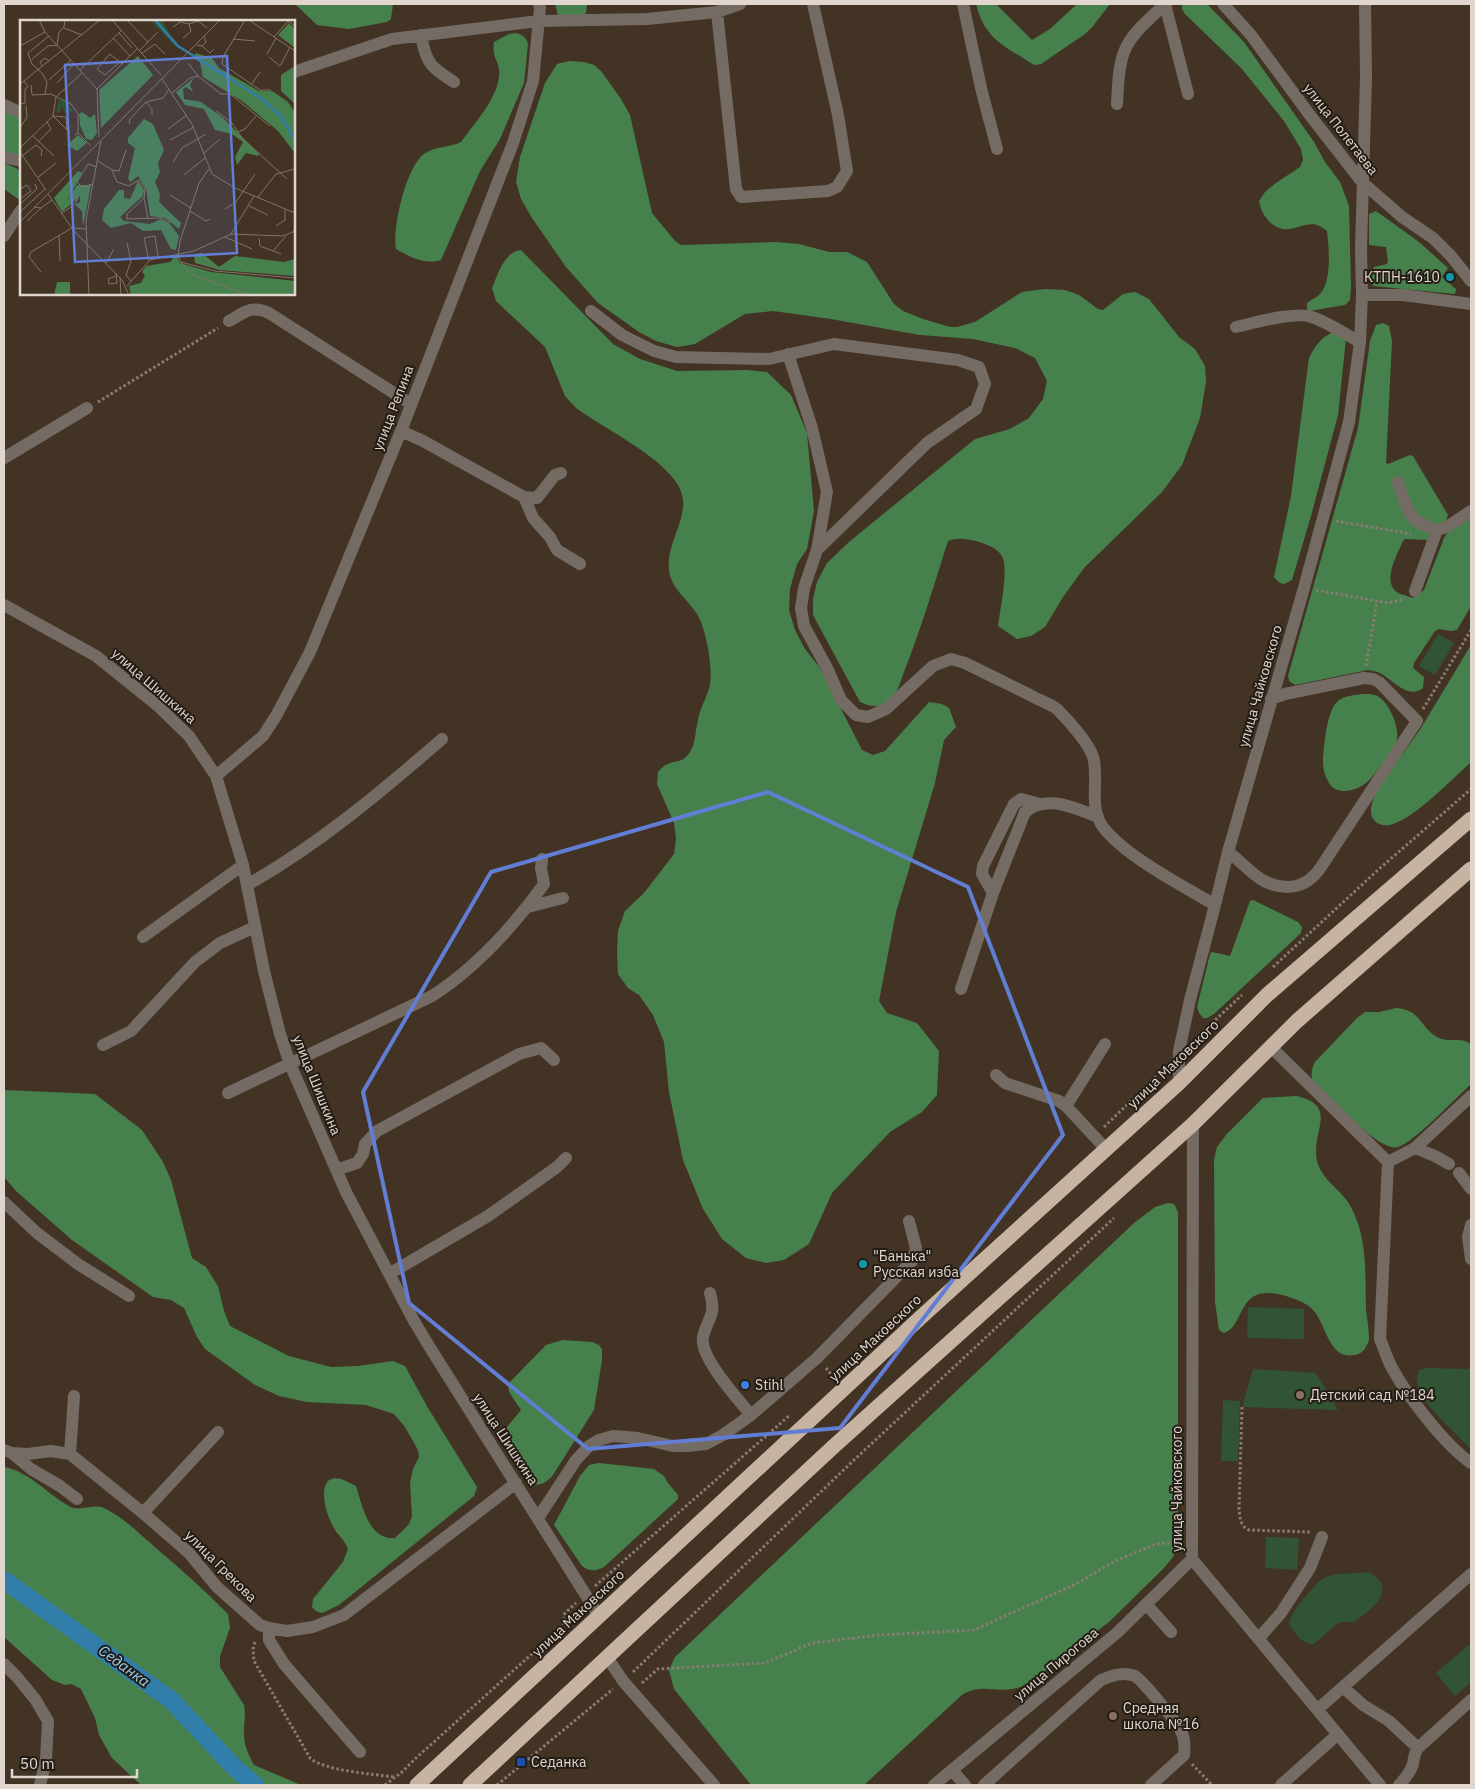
<svg xmlns="http://www.w3.org/2000/svg" width="1475" height="1789" viewBox="0 0 1475 1789" font-family="'IBM Plex Sans',sans-serif">
<style>
.green{fill:#305434}
.forest{fill:#46814d}
.lines{fill:none;stroke-linecap:round;stroke-linejoin:round}
.canal{stroke:#327eab;stroke-width:18}
.path{stroke:#8a7c70;stroke-width:3;stroke-dasharray:2.5 2.5;stroke-linecap:butt}
.minor{stroke:#746c64;stroke-width:12}
.highway{stroke:#c6b3a1;stroke-width:15}
.marked{fill:none;stroke:#627ed4;stroke-width:4;stroke-linejoin:round}
.culture-dot{fill:#0f9aa8;stroke:#241d16;stroke-width:2}
.shop-dot{fill:#3f7fe0;stroke:#241d16;stroke-width:2}
.education-dot{fill:#8d6e63;stroke:#241d16;stroke-width:2}
.transit-dot{fill:#1a4fb4;stroke:#241d16;stroke-width:2}
.labels{text-anchor:middle;stroke-width:4;stroke-linejoin:round;paint-order:stroke}
.street-label{font-size:14px;fill:#e1d6cd;stroke:#241d16}
.poi-label{font-size:14px;fill:#e1d6cd;stroke:#241d16;text-anchor:start}
.water-label{font-size:15px;font-style:italic;fill:#9ad2f8;stroke:#241d16}
.inset-river{fill:none;stroke:#327eab;stroke-width:2.5}
.inset-road{fill:none;stroke:#827468;stroke-width:1}
.view{fill:#627ed4;fill-opacity:0.15;stroke:#627ed4;stroke-width:2.5}
.inset-edge{fill:none;stroke:#e1d6cd;stroke-width:2.5}
</style>
<rect width="100%" height="100%" fill="#433324"/>
<path class="green" d="M1438 634 1454 643 1435 675 1419 666Z
M1248 1307 1304 1309V1339L1247 1338Z
M1471 1367V1449L1433 1411 1419 1394 1417 1379 1419 1370 1426 1368 1468 1369Z
M1253 1369 1316 1373 1338 1410 1242 1407Z
M1223 1400 1240 1401 1238 1461H1221Z
M1266 1537 1299 1538 1297 1570 1265 1568Z
M1354 1573C1358 1573 1365 1572 1370 1573 1373 1574 1377 1578 1379 1580 1392 1596 1365 1615 1353 1622H1341L1338 1623 1314 1644C1303 1645 1294 1633 1289 1623 1290 1613 1316 1581 1326 1577 1334 1573 1345 1574 1354 1573Z
M1471 1643V1682L1455 1696 1436 1673Z"/>
<path class="forest" d="M295 4H393L391 19 387 22 349 29 317 25Z
M555 4H587L586 13 584 15H558Z
M976 4H996L1032 40 1050 29 1077 4H1110L1093 26 1085 34 1041 64 1034 65C1005 46 985 40 976 4Z
M1182 4H1207L1244 42 1314 142 1325 162 1340 182 1349 206 1351 288 1350 300 1345 305 1309 311 1307 309V303C1311 300 1317 297 1320 294 1332 281 1329 248 1327 231 1310 216 1300 231 1283 229 1269 226 1261 213 1259 201L1265 192 1276 183 1300 167 1303 160 1301 149 1284 121 1242 69 1185 14 1182 9Z
M516 33C523 35 526 37 528 44L524 83 500 139 480 171 441 260C425 265 410 257 396 249 392 228 406 167 424 154 435 146 449 148 461 142 475 122 502 94 499 69 497 58 492 57 494 42L509 34Z
M569 61 584 62 594 65 601 71 621 99 630 115 652 213 675 241 681 245 776 242 799 244 829 252H847L867 262 894 304 903 311 923 319 950 327H957L975 322 1022 292 1045 289 1065 290 1079 295 1098 309 1103 310 1123 294 1135 292 1149 299 1179 337 1195 349 1205 366 1206 382 1200 418 1182 465 1162 492 1084 568 1063 597 1045 627 1031 636 1017 639 998 626C1000 610 1009 569 1002 556 996 547 988 545 979 542 969 539 958 537 948 541 934 585 921 629 904 672 900 682 897 696 889 702 881 709 868 706 860 702L813 615V599L817 582 827 563 849 542 975 439 1010 429 1029 418 1043 399 1047 381 1035 358 1015 348 973 339 920 335 831 319 773 311 745 314 695 344 677 347 656 341 639 332 598 303 566 267 532 218 521 199 516 182 520 157 545 83 557 64Z
M4 109 21 119V158L4 155Z
M4 163 16 168 21 172V201L4 189Z
M1376 211 1419 242 1448 268 1442 277 1456 289 1455 294 1373 286 1371 274 1374 267 1387 264 1388 262 1386 247 1369 245V214Z
M521 250 613 344 640 359 677 371 747 370 767 372 791 395 807 433 814 511 807 549 797 564 790 589 789 610 795 630 805 649 820 668 862 750 873 755 885 751 929 702 942 704 949 708 956 727 944 740 935 783 896 912 879 1001 887 1013 917 1023 939 1051 937 1095 922 1112 890 1132 832 1193 809 1244 784 1260 766 1263 746 1258 722 1239 703 1209 683 1160 669 1092 664 1042 653 1015 639 995 628 988 618 974 617 952 618 931 625 911 644 893 674 854 676 839 674 823 657 784 658 772C660 770 663 766 666 765 673 761 682 762 687 756 696 747 695 731 698 720 700 707 708 696 710 684 713 667 706 628 697 614 687 598 671 589 669 570 665 539 697 511 676 482 657 454 605 429 576 408L565 396 545 347 496 301 492 288C498 274 504 252 521 250Z
M1383 323 1389 326 1392 341 1386 463 1388 464 1410 455 1413 456 1448 515 1445 524 1438 527 1406 515 1430 532 1428 540 1405 539 1403 541C1397 555 1381 582 1398 593 1402 595 1409 596 1413 598L1424 590 1444 538 1448 532 1471 518V606L1457 630 1451 631 1439 629 1435 631 1414 663 1413 668 1424 677 1423 688C1408 700 1393 680 1380 673 1376 671 1372 671 1368 670L1295 685 1289 681 1288 676 1358 428 1370 341 1376 325Z
M1338 331 1346 338 1338 415 1311 516 1292 580 1284 584 1280 583 1274 577 1291 496 1309 358C1315 346 1324 333 1338 331Z
M1471 645V762C1452 779 1416 817 1393 824 1387 826 1380 826 1375 821 1367 814 1373 800 1376 792L1421 728Z
M1364 694C1369 694 1375 694 1379 697 1390 705 1401 729 1396 742 1395 747 1389 753 1386 758 1375 773 1367 789 1346 791 1337 791 1332 789 1328 781 1325 775 1323 770 1323 763 1323 750 1327 712 1336 703 1343 695 1355 695 1364 694Z
M1253 900 1298 922 1302 927 1301 933 1214 1014 1207 1018H1203L1199 1013 1197 1007 1210 954 1212 952 1230 956 1250 901Z
M1396 1008C1422 1010 1419 1027 1437 1037 1449 1044 1456 1035 1471 1044V1084C1457 1097 1413 1143 1398 1147 1379 1153 1326 1093 1312 1079 1311 1072 1312 1068 1315 1062L1357 1018 1365 1012H1379Z
M4 1090 95 1094 142 1130 163 1162 171 1180 192 1258 206 1267 218 1286 224 1311 230 1326 289 1356 331 1367 358 1366 393 1361 405 1366 428 1408 477 1487 474 1496 339 1605 322 1613 316 1611 312 1607 313 1599 343 1562 348 1549C345 1542 342 1538 337 1533 329 1521 324 1507 324 1493 324 1489 325 1485 327 1482 335 1473 348 1482 356 1486 362 1505 369 1541 395 1538L409 1524 412 1516 410 1483 413 1469 419 1457 418 1450 405 1427 394 1414 366 1405 307 1402 279 1396 255 1385 205 1349 197 1337 184 1308 171 1300 153 1297 72 1240 16 1191 4 1177Z
M1297 1096C1344 1108 1304 1136 1320 1169 1327 1183 1344 1193 1351 1207 1368 1239 1365 1275 1366 1309 1367 1319 1369 1329 1369 1340 1366 1348 1363 1354 1354 1355 1327 1360 1327 1321 1310 1307 1302 1300 1277 1292 1266 1293 1238 1294 1243 1327 1224 1333L1219 1330 1215 1302 1214 1160 1217 1147 1226 1135 1263 1098Z
M1168 1203 1174 1204 1178 1212V1533L1177 1548 1173 1557 1164 1568 1109 1622 1037 1677C1029 1683 1022 1688 1012 1689 993 1692 983 1684 963 1694L864 1785H751L674 1689 669 1670 675 1657 1134 1223 1155 1207Z
M563 1340 592 1342 599 1345 602 1349V1360L594 1410 553 1475C547 1482 542 1485 533 1485L501 1439 502 1433 521 1410 509 1392 508 1384 546 1345Z
M599 1463 654 1469 664 1476 668 1483 678 1495V1499L604 1567C596 1571 590 1572 582 1566L554 1525 580 1476 589 1465Z
M4 1467C30 1472 46 1493 69 1506 80 1513 94 1502 106 1509 125 1519 141 1535 157 1549 182 1570 205 1591 228 1614L230 1628 220 1656V1667L244 1705C246 1714 244 1721 244 1730 243 1743 248 1754 254 1765L301 1785H141L112 1758 99 1735 95 1718 81 1689 71 1684 65 1685 52 1680 4 1637Z"/>
<g class="lines">
<path class="canal" d="M4 1580 171 1700 236 1769 255 1785"/>
<path class="path" d="M98 402 218 328
M1336 521 1411 534
M1316 590 1388 603 1405 599
M1366 666 1377 601
M1423 709 1471 630
M1273 967 1379 869 1471 789
M1197 1037 1242 995
M1104 1127 1166 1067
M826 1368 833 1377
M1242 1407 1239 1509C1240 1518 1240 1526 1249 1530L1310 1532
M595 1586 790 1415
M255 1642 253 1649 254 1661 310 1758C325 1771 373 1774 394 1777
M633 1672 853 1461 1114 1218
M642 1683 658 1669 765 1663 812 1643 879 1635 974 1630 1076 1584 1115 1561 1156 1544 1179 1542
M1192 1764 1212 1785
M385 1785 402 1772 416 1758 563 1626 565 1613 576 1603
M497 1785 613 1689"/>
<path class="minor" d="M963 4 981 88 997 149
M1165 4 1188 94
M1223 4 1251 35 1309 114 1362 182 1402 217 1433 238 1451 256 1471 281
M717 12 736 189 741 197 828 191 837 187 847 171 838 115 813 4
M421 35C426 64 431 67 454 82
M294 72 392 39 538 21 647 19 717 12 740 4
M1117 104C1118 87 1118 68 1124 52 1131 33 1151 18 1165 4
M4 105 21 113
M4 157 21 161
M4 236 21 210
M1362 295H1403L1471 304
M591 311 622 335 654 351 676 357 769 359 834 344 958 360 979 367 985 384 976 409 927 443 817 550 804 588 801 608 804 626 827 668 841 700 856 715 868 717 886 709 933 666 951 659 965 663C987 674 1008 684 1030 695 1038 700 1049 703 1057 709 1068 720 1092 746 1094 761 1098 783 1089 808 1103 827 1126 857 1183 886 1215 905
M229 321C245 312 251 305 269 313L411 404
M1236 327C1254 323 1295 311 1312 317 1329 323 1345 334 1360 342
M788 354 812 428 827 492 817 550
M401 431 423 441 524 497 533 518 550 537 557 550 580 564
M4 458 87 408
M1398 482C1408 510 1406 520 1437 530
M524 497 537 498 555 475 561 473
M1415 591 1437 530 1447 527 1471 511
M4 605 96 656 157 705 189 736 216 776 243 865 264 971 280 1034 290 1064 346 1192 414 1321 429 1346 599 1616
M216 776 263 736 276 716 310 652 401 431 513 143 533 81 540 8 539 4
M1228 852C1240 860 1251 874 1264 881 1287 892 1307 888 1321 867L1417 721 1379 682 1373 679 1364 678 1285 694 1271 699
M247 885C318 845 381 792 442 739
M993 893 982 874 983 866 1014 804 1021 799 1040 804
M528 907 563 898
M143 937 243 865
M961 989 993 893 1025 812C1047 794 1075 808 1098 817
M103 1045 131 1031 195 962 220 943 255 927
M1271 1047 1388 1162
M996 1075 1005 1083 1059 1101 1066 1106 1106 1149
M1179 1083V1051L1190 1000 1215 905 1228 852 1304 588 1349 422 1360 342 1362 295 1361 249 1366 77 1365 4
M228 1093 432 996C477 967 513 927 544 884L541 868 542 859
M1066 1106 1105 1044
M1193 1124 1192 1559 1380 1785
M1415 1148 1388 1162 1380 1339C1384 1348 1387 1359 1392 1368 1408 1397 1444 1444 1471 1463
M1449 1164 1435 1156 1415 1148 1471 1096
M336 1170 357 1163 363 1154 365 1144 377 1131 519 1054 541 1048 554 1060
M1459 1173 1471 1189
M4 1202 37 1233 78 1264 129 1296
M1471 1225 1468 1237 1471 1259
M389 1274 488 1216 557 1167 566 1158
M710 1293C717 1316 707 1318 703 1337 699 1357 738 1399 751 1415
M4 1450 12 1453 28 1454 51 1451 70 1454 143 1513 189 1553 217 1587 260 1625 269 1628 287 1631 313 1627 344 1615 516 1483
M12 1453 31 1469 60 1486 77 1499
M70 1454 74 1396
M143 1513 218 1432
M538 1518 576 1460 589 1446 599 1440 613 1436 638 1438 673 1446H688L706 1444 723 1435 751 1415 817 1358 913 1260 916 1248 909 1221
M1146 1604 1171 1632
M269 1628V1640L284 1664 360 1752
M1259 1638 1281 1613 1310 1568 1322 1537
M607 1657 623 1681 714 1785
M4 1664 17 1677 35 1699 48 1721 46 1760 40 1785
M1344 1688 1363 1705 1389 1721 1418 1748
M1318 1709 1471 1574
M952 1770 965 1785
M934 1785 1118 1632 1192 1559
M984 1785 1101 1680C1111 1676 1124 1671 1135 1676 1142 1680 1176 1721 1180 1729 1185 1737 1185 1746 1184 1755L1151 1785
M1281 1785 1338 1734
M1399 1785C1405 1779 1410 1773 1413 1764 1414 1758 1414 1753 1418 1748L1471 1700"/>
<path class="highway" d="M417 1785 920 1318 1179 1083 1267 995 1471 819
M470 1785 833 1447 1193 1124 1297 1021 1471 869"/>
</g>
<path class="marked" d="M768 792 968 887 1063 1135 840 1428 588 1449 409 1303 363 1092 491 872Z"/>
<g class="culture-dot">
<circle cx="1450" cy="277" r="5"/>
<circle cx="863" cy="1264" r="5"/>
</g>
<circle class="shop-dot" cx="745" cy="1385" r="5"/>
<g class="education-dot">
<circle cx="1300" cy="1395" r="5"/>
<circle cx="1113" cy="1716" r="5"/>
</g>
<rect class="transit-dot" x="516" y="1757" width="10" height="10" rx="2.5"/>
<g class="labels">
<g class="street-label">
<text transform="translate(1341 129) rotate(52)" y="5">улица Полетаева</text>
<text transform="translate(393 408) rotate(-69)" y="5">улица Репина</text>
<text transform="translate(154 686) rotate(41)" y="5">улица Шишкина</text>
<text transform="translate(1260 686) rotate(-74)" y="5">улица Чайковского</text>
<text transform="translate(1173 1064) rotate(-44)" y="5">улица Маковского</text>
<text transform="translate(317 1085) rotate(68)" y="5">улица Шишкина</text>
<text transform="translate(875 1338) rotate(-43)" y="5">улица Маковского</text>
<text transform="translate(506 1439) rotate(57)" y="5">улица Шишкина</text>
<text transform="translate(1177 1489) rotate(-90)" y="5">улица Чайковского</text>
<text transform="translate(221 1566) rotate(45)" y="5">улица Грекова</text>
<text transform="translate(578 1613) rotate(-43)" y="5">улица Маковского</text>
<text transform="translate(1056 1664) rotate(-40)" y="5">улица Пирогова</text>
</g>
<g class="poi-label">
<text x="1440" y="282" text-anchor="end">КТПН-1610</text>
<text x="873" y="1261">"Банька"<tspan x="873" dy="16">Русская изба</tspan></text>
<text x="755" y="1390">Stihl</text>
<text x="1310" y="1400">Детский сад №184</text>
<text x="1123" y="1713">Средняя<tspan x="1123" dy="16">школа №16</tspan></text>
<text x="531" y="1767">Седанка</text>
</g>
<g class="water-label">
<text transform="translate(124 1666) rotate(36)" y="5">Седанка</text>
</g>
</g>
<g transform="translate(20 20)">
<rect width="275" height="275" fill="#433324"/>
<path d="M130 0H142L159 29 157 28ZM39 80 47 82 53 91 45 94 42 86 40 92 36 93Z" fill="#305434"/>
<path d="M269 3 274 8 275 28 258 15ZM176 33 192 38 199 48 239 71H252L267 81 275 92V133L258 111 222 81 183 57 180 42 172 38ZM118 36 133 55 81 108 79 70ZM275 46V84L261 71V55ZM174 58 170 65 173 72 166 67 163 69 164 79 181 82 202 97 239 134 238 136 226 133 217 145 215 137 223 122 212 114 195 110 184 89 165 85 156 72ZM62 92 70 98 75 94 77 113 72 120 66 119 60 105 59 94ZM124 99 133 104 144 130 138 143 140 152 135 162 140 174 139 182 161 203 159 209 145 198 130 196 126 169 118 156 111 162 108 159 115 128 108 123V118ZM58 115 67 123 57 131 47 125ZM58 151 62 153 46 183 57 165H71L63 206 62 191 55 185 60 182V176L42 192 34 178ZM118 161 124 170 123 176 100 197 104 201 130 204 141 199 150 204 159 216 156 230 151 229 141 210 123 211 111 203 91 208 82 200 84 189 99 170H104V178L110 179ZM182 233 199 247 215 236 264 242 275 239V256L200 250 175 243 174 234ZM156 235 160 243 191 252 275 261V275H111L109 266 121 263 125 255 122 252 126 246 150 242ZM37 262H50V275H34Z" fill="#46814d"/>
<path class="inset-river" d="M135 0 158 26 239 77 261 96 275 120"/>
<path class="inset-road" d="M19 0 25 12 77 69 79 117M92 0 141 55M107 0 128 22M225 0 203 37 202 44 240 70H251M229 0 275 31M153 7 160 2 169 4 178 1 187 8M44 8 62 15M99 13 112 28M254 17 268 1 275 6M93 18 110 36M163 18 171 11 169 4M213 19 235 21M177 25 182 26 186 22 184 16M0 26 25 12M182 26 190 33 194 29M119 31 138 12M121 34 135 24 145 34M247 34 256 18M249 37 260 46 270 27M12 39 28 26 37 25 39 12 44 7 45 0M100 42 90 34 77 49 85 55 100 42 102 44M168 43 178 56M22 46 20 42 25 38 29 41M60 50 101 11M142 59 172 104 192 154 215 168 275 193M29 60 51 40M37 63 54 44M0 64 80 0M11 65 12 75 31 74 51 84 58 94V113L55 115M231 65 240 52M77 69 117 29M152 73 170 58 178 56 201 74H210L250 106M25 74 27 62 22 53 12 44 8 33 29 16M126 82 132 89V95M0 84 5 83V69L8 67 4 61M196 91 212 103 222 118 267 159M33 96 36 77 62 53M33 96 46 97 47 110M33 96 50 113M110 104 109 100 126 82 143 78 149 69M0 108 7 97 6 86M148 109 167 95M218 112 225 109 236 96M58 113 71 126M13 116 34 136M150 120 174 107M19 121 31 109 27 102M0 128 33 96M0 132 26 170M184 133 200 119M2 136 16 125 22 130 21 136M78 141 92 150 99 151 106 130M153 142 162 128 186 114M189 149 179 163 160 221 158 236 161 242 195 251 275 258M92 150 97 162 109 166 119 160 125 169 124 178 107 194V199L141 198 150 203M164 155 185 138M17 158 36 143M73 164 62 167 57 162 68 144 77 147M0 169 7 165 11 171 0 179M28 174 54 211 102 260 109 275M150 175 171 188M238 177 256 154 275 149M124 178 128 199M0 184 17 169 15 164M229 186 248 195M14 187 21 188 32 180M205 189 216 182 235 154M170 191 186 201 190 199M0 192 25 169M41 194 56 183 58 177M7 201 21 188M0 202 200 0M256 206 265 200V189M211 214 263 216 275 211M39 215 40 241M205 217 232 229M239 218 240 226 261 234M107 223 111 241 106 255 111 261M253 231 266 216M129 241 124 218 135 216 138 236M161 242 169 252 178 257 228 275M86 243 94 229M21 252 9 237 11 232 52 208 66 209M96 256 88 259 89 264 97 263 96 253M100 257 101 275M107 266 130 240 174 231 211 214 234 176M69 275 66 200 81 121"/>
<path class="view" d="M207 36 217 233 55 242 45 45Z"/>
<rect width="275" height="275" class="inset-edge"/>
</g>
<rect width="1475" height="1789" fill="none" stroke="#e1d6cd" stroke-width="10"/>
<path d="M12 1769v8h125v-8" fill="none" stroke="#e1d6cd" stroke-width="2.5"/>
<text x="20" y="1769" font-size="15" fill="#e1d6cd" stroke="#241d16" stroke-width="4" paint-order="stroke">50 m</text>
</svg>
